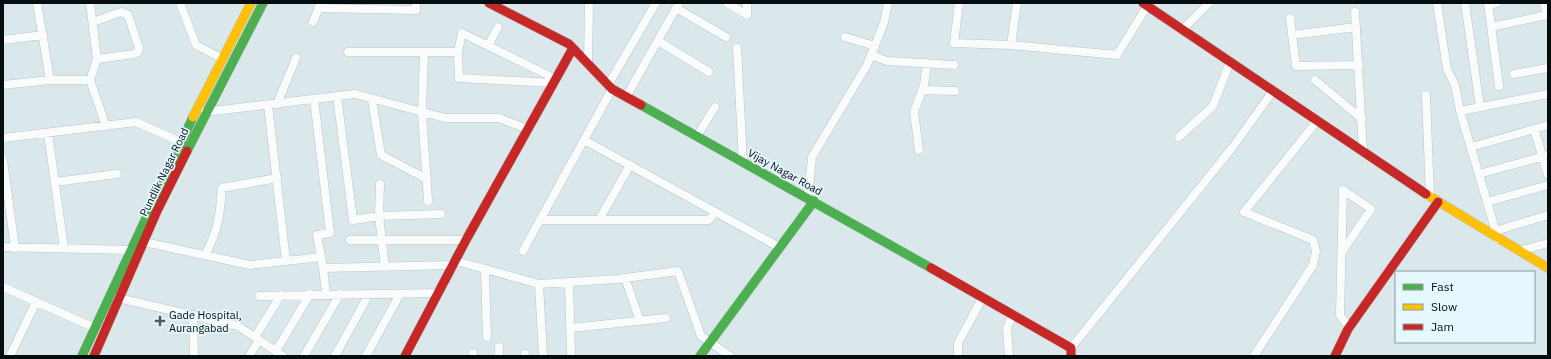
<svg xmlns="http://www.w3.org/2000/svg" width="1551" height="359" viewBox="0 0 1551 359" font-family="'IBM Plex Sans',sans-serif">
<style>
.lines{fill:none;stroke-linecap:round;stroke-linejoin:round}
.street-casing{stroke:#bac3c6;stroke-width:9}
.fast-casing{stroke:#bac3c6;stroke-width:10}
.slow-casing{stroke:#bac3c6;stroke-width:10}
.jam-casing{stroke:#bac3c6;stroke-width:10}
.street{stroke:#fafcfc;stroke-width:8}
.fast{stroke:#4caf50;stroke-width:9}
.slow{stroke:#ffc107;stroke-width:9}
.jam{stroke:#c62828;stroke-width:9}
.poi-dot{fill:#515a5c;stroke:#e5f8fd;stroke-width:1.5}
.labels{text-anchor:middle;stroke-width:3.5;stroke-linejoin:round;paint-order:stroke}
.street-label{font-size:11px;fill:#060d0f;stroke:#e5f8fd}
.poi-label{font-size:11px;fill:#060d0f;stroke:#e5f8fd;text-anchor:start}
</style>
<rect width="100%" height="100%" fill="#dbe8eb"/>
<g class="lines">
<g class="street-casing">
<path id="street" d="M37 3 50 80
M90 3 97 59 90 80 106 126
M180 3 196 45 223 59
M727 3 747 15V3
M959 3 954 43 1011 45
M1017 3 1011 45 1117 55 1149 3
M1437 3 1447 69 1455 85 1460 111 1498 239
M1465 3 1480 107
M1488 3 1499 86
M1488 5 1497 3
M318 8 416 10V3
M676 8 726 37
M1355 12 1363 152
M1290 18 1296 66 1359 65
M93 22 121 12 128 15 139 48 138 52 134 54 97 59
M313 22 320 5
M1491 27 1547 15 1544 3
M1182 30 1209 3
M1292 35 1356 27
M845 37 875 46
M3 40 43 35
M658 41 709 72
M488 46 498 27
M737 48 743 162
M348 52H458
M424 53 422 113 428 201
M871 55 887 61 954 65
M588 64 589 3
M1514 74 1548 68
M1315 80 1362 119
M553 83 459 78 458 52 462 33 556 79
M3 85 50 80H90
M608 85 656 3
M922 90 955 91
M1426 95 1430 197
M337 96 353 220 379 216 441 214
M626 97 679 3
M314 99 330 233 317 235 323 268 453 265
M372 100 381 155 427 179
M277 104 296 58
M268 105 286 261
M1460 111 1548 94
M205 112 355 94 445 118H499L528 129
M1534 129 1548 175
M48 133 64 248
M697 136 715 107
M1179 137 1213 106 1230 62
M3 138 136 122 181 142
M584 140 779 247
M1471 147 1548 125
M919 150 914 112 924 85 927 63
M3 160 15 248
M1479 174 1548 155
M55 182 117 174
M380 184 379 216 385 267
M1343 190 1340 315 1349 328
M808 198 812 157 867 65 884 23 888 3
M1487 202 1548 185
M540 220H709L714 213
M599 220 630 165
M1495 231 1548 215
M350 240H466
M144 242 250 265 321 257
M3 247 131 250 134 251
M523 251 612 89
M1519 251 1548 243
M1342 252 1371 209 1343 190
M205 255C218 231 220 215 222 188L277 178
M456 261 539 284 618 279 678 271 701 336 730 356
M323 268 326 294
M485 269 487 337
M625 278 640 321
M569 282 571 355
M539 284 543 356
M3 287 95 328
M259 296 438 293
M114 297 238 326 283 356
M193 315 194 356
M571 328 666 318
M255 337 281 295
M1071 348 1232 148 1273 91
M276 351 310 294
M473 353V356
M525 354V356
M10 356 36 302
M249 356 259 340
M304 356 340 294
M335 356 369 294
M366 356 400 294
M499 356V347
M958 356V343L983 297
M1009 356 1007 328 1013 314
M1254 356 1313 265 1316 251 1313 240 1244 212 1317 121"/>
</g>
<g class="fast-casing">
<path id="fast" d="M641 105 931 268
M187 151 263 3
M82 356 193 117
M700 356 814 201"/>
</g>
<g class="slow-casing">
<path id="slow" d="M193 117 251 3
M1426 194 1548 268"/>
</g>
<g class="jam-casing">
<path id="jam" d="M489 3 569 44 612 89 641 105
M1143 3 1426 194
M931 268 1071 348V356
M94 356 157 211 187 151
M405 356 466 240 573 48
M1335 356 1348 329 1438 202"/>
</g>
<use href="#street" class="street"/>
<use href="#fast" class="fast"/>
<use href="#slow" class="slow"/>
<use href="#jam" class="jam"/>
</g>
<path class="poi-dot" d="M158 315h4v4h4v4h-4v4h-4v-4h-4v-4h4z"/>
<g class="labels">
<g class="street-label">
<text transform="translate(164 172) rotate(-64)" y="4">Pundlik Nagar Road</text>
<text transform="translate(785 172) rotate(29)" y="4">Vijay Nagar Road</text>
</g>
<g class="poi-label">
<text x="169" y="319">Gade Hospital,<tspan x="169" dy="13">Aurangabad</tspan></text>
</g>
</g>
<rect width="1551" height="359" fill="none" stroke="#060d0f" stroke-width="8"/>
<rect x="1395" y="271" width="140" height="72" fill="#e5f8fd" stroke="#8c9a9e"/>
<rect x="1403" y="284" width="20" height="6" fill="#4caf50" stroke="#8c9a9e"/>
<text x="1431" y="291" font-size="12" fill="#060d0f">Fast</text>
<rect x="1403" y="304" width="20" height="6" fill="#ffc107" stroke="#8c9a9e"/>
<text x="1431" y="311" font-size="12" fill="#060d0f">Slow</text>
<rect x="1403" y="324" width="20" height="6" fill="#c62828" stroke="#8c9a9e"/>
<text x="1431" y="331" font-size="12" fill="#060d0f">Jam</text>
</svg>
